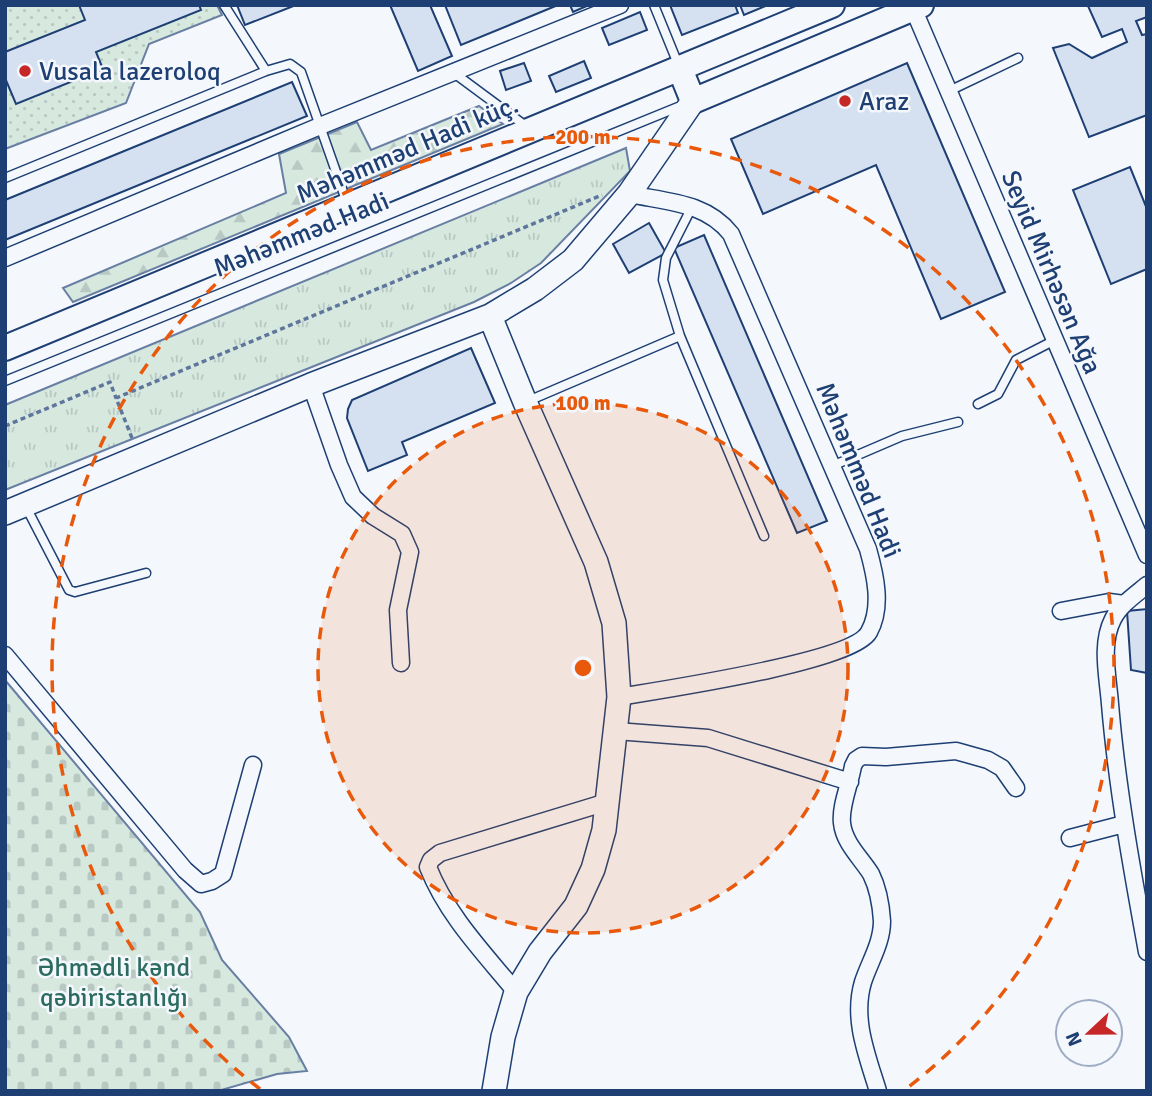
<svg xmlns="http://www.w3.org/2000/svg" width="1152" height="1096" viewBox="0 0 1152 1096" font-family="Signika,sans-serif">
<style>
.grass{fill:url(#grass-dots);stroke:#687fa3;stroke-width:2}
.forest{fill:url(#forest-firs);stroke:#687fa3;stroke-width:2}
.cemetery{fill:url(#cemetery-stones);stroke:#687fa3;stroke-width:2}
.park{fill:url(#park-tufts);stroke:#687fa3;stroke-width:2}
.building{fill:#d5e0f0;stroke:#1d3f73;stroke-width:2}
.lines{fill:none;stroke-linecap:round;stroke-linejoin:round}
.lane-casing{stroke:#1d3f73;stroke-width:11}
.street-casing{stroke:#1d3f73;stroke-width:19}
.secondary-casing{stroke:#1d3f73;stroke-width:26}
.primary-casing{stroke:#1d3f73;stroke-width:28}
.path{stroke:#5e769c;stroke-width:3.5;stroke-dasharray:5 3.5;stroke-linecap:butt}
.lane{stroke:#f4f7fb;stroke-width:8}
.street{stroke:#f4f7fb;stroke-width:16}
.secondary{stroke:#f4f7fb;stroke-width:23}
.primary{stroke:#f4f7fb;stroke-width:24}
.ring{fill:none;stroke:#e8590c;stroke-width:3.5;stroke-dasharray:12 9}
.poi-dot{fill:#c62828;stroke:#f4f7fb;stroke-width:2.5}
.labels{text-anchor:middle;stroke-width:5;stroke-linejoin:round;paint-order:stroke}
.poi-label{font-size:26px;fill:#1d3f73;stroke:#f4f7fb;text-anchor:start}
.street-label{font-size:26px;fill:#1d3f73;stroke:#f4f7fb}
.park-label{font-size:26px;fill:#2c6c60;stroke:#f4f7fb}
.centre{fill:#e8590c;stroke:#f4f7fb;stroke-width:3.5}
.ring-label{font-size:21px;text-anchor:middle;font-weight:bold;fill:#e8590c;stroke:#f4f7fb;stroke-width:5;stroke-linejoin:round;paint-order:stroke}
</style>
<defs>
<pattern id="grass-dots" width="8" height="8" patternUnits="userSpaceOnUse" patternTransform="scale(1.75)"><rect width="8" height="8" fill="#d7e8df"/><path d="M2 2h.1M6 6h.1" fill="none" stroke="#b8c8c3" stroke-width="1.8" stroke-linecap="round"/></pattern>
<pattern id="forest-firs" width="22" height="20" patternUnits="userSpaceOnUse" patternTransform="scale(1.75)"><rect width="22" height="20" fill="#d7e8df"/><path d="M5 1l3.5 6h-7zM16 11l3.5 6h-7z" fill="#b8c8c3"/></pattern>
<pattern id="cemetery-stones" width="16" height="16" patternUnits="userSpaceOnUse" patternTransform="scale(1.75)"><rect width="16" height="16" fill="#d7e8df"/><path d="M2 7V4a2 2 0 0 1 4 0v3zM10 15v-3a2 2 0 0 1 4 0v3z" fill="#b8c8c3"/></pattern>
<pattern id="park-tufts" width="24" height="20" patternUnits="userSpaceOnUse" patternTransform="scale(1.75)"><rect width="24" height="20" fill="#d7e8df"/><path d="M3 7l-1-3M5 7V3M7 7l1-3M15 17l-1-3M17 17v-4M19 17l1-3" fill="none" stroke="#b8c8c3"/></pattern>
</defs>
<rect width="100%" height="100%" fill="#f4f7fb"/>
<path class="grass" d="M5 5H217L222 15 149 44 126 103 5 149Z"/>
<path class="forest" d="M479 106 503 124 73 302 63 288 286 193 279 154 357 122 371 150Z"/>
<path class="cemetery" d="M5 680 200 912 222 960 289 1037 307 1071 277 1074 218 1091H5Z"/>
<path class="park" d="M626 148 630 171 541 263 511 283 474 302 5 490V405Z"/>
<path class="building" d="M79 5H199L201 10 96 52 103 69 16 104 5 78V52L85 20Z
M237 5H296L245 25Z
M390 5H430L452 56 418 71Z
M445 5H558L461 45Z
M570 5H589L573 12Z
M670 5H735L738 13 682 35Z
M740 5H768L744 15Z
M1147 5V17L1136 21 1142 35 1147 34V115L1089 137 1053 48 1069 44 1092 58 1127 42 1122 29 1102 37 1088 6Z
M640 12 647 30 609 45 602 28Z
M584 61 591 78 556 92 549 76Z
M524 63 531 81 506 90 500 71Z
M907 63 1005 292 941 319 876 165 763 214 731 139Z
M292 82 307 116 5 240V200Z
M1130 167 1147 209V269L1111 284 1073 190Z
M649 223 666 253 629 273 613 244Z
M704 235 827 521 797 533 674 248Z
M471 348 495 403 402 442 407 455 368 471 347 418 348 409 352 400Z
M1147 609V673L1131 670 1127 611Z"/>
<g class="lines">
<g class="lane-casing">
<path id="lane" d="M224 5 266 71
M654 5 678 64
M454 73 527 127
M949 91 1018 58
M5 178 266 71 290 64 301 72 347 203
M692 207 666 258 663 280 680 336 764 536
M5 381 683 105
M528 401 680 336
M978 404 998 394 1016 360 1055 340
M832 466 902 436 958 422
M25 505 69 590 75 592 146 573"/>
</g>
<g class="street-casing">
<path id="street" d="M913 8 1147 555
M5 258 320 126 620 5
M311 385 339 465 353 497 373 516 402 534 410 552 398 610 401 663
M1147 585C1135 595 1120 605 1113 619 1100 644 1108 677 1110 704 1117 787 1132 870 1147 952
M1061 611 1109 602 1124 604
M5 655 185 870 201 884 212 881 223 874 253 765
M619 697C660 690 853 662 869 632 883 607 875 574 868 549L731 234C706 202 667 202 629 194
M616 731 708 738 850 782
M1070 838 1124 824
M516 992C483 952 447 915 428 867L431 860 440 853 607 802
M878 1091C867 1055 852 1019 863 982 870 961 882 943 882 921 881 905 878 888 871 874 861 858 844 843 842 823 840 806 850 784 853 766L856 760 862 756 886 757 956 751 988 760 1002 768 1016 788"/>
</g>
<g class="secondary-casing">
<path id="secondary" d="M490 316 525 402 596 562 614 623 619 697 604 830 593 869 576 906 540 952 516 992 503 1037 494 1091
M5 513 311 385 490 316 535 289 573 260 629 194 693 101"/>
</g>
<g class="primary-casing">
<path id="primary" d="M680 69 693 101 921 5
M5 348 832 5"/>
</g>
<path class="path" d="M5 426 110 382 116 398
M132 438 116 398 602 195"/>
<use href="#lane" class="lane"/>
<use href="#street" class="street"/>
<use href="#secondary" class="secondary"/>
<use href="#primary" class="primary"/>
</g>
<circle cx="583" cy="668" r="265" fill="#e8590c" fill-opacity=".12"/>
<g class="ring">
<circle cx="583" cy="668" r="265"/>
<path d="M260 1089A531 531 0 1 1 906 1089"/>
</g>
<g class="poi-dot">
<circle cx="25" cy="71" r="7"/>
<circle cx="845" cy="101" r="7"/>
</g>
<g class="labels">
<g class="poi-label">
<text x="39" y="80">Vusala lazeroloq</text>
<text x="859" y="110">Araz</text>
</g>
<g class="street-label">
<text transform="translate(407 149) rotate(-23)" y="9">Məhəmməd Hadi küç.</text>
<text transform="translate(301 234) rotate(-22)" y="9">Məhəmməd Hadi</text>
<text transform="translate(1052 272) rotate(67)" y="9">Seyid Mirhəsən Ağa</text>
<text transform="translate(859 470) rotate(68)" y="9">Məhəmməd Hadi</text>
</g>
<g class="park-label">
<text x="114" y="976">Əhmədli kənd<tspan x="114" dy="30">qəbiristanlığı</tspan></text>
</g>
</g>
<circle cx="583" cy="668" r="10" class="centre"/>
<g class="ring-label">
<text x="583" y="144">200 m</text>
<text x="583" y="410">100 m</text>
</g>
<rect width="1152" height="1096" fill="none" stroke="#1d3f73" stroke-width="14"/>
<g transform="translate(1089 1033) rotate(248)"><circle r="33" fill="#f4f7fb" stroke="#9eadc5" stroke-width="2"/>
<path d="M0-5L12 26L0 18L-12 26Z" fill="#c62828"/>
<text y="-10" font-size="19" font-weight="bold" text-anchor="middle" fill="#1d3f73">N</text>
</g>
</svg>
